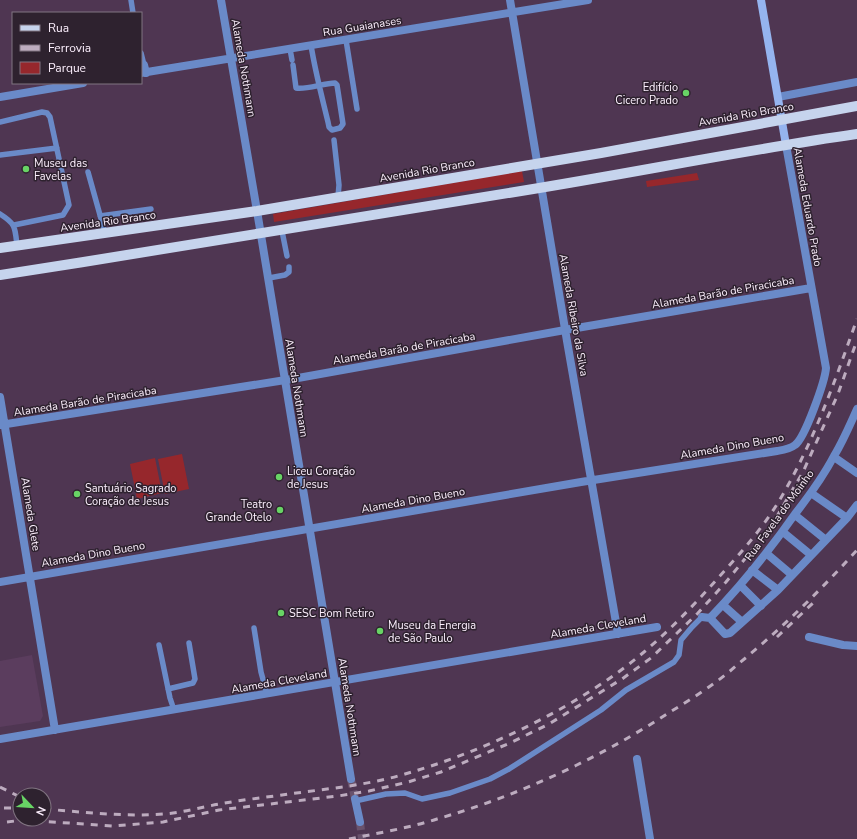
<svg xmlns="http://www.w3.org/2000/svg" width="857" height="839" viewBox="0 0 857 839" font-family="'Nunito Sans',sans-serif">
<style>
.built{fill:#5b3d5e}
.green{fill:#96272c}
.lines{fill:none;stroke-linecap:round;stroke-linejoin:round}
.tertiary-tunnel{stroke:#69526c;stroke-width:8;stroke-dasharray:8 4;stroke-linecap:butt}
.service{stroke:#6a8ac8;stroke-width:5.5}
.minor{stroke:#6a8ac8;stroke-width:8}
.tertiary{stroke:#6a8ac8;stroke-width:8}
.secondary{stroke:#95b4ef;stroke-width:8}
.primary{stroke:#c6d4ed;stroke-width:10}
.rail{stroke:#bdacbf;stroke-width:3;stroke-dasharray:7 7;stroke-linecap:butt}
.poi-dot{fill:#68d465;stroke:#2e222f;stroke-width:1.5}
.labels{text-anchor:middle;stroke-width:3;stroke-linejoin:round;paint-order:stroke}
.street-label{font-size:11px;fill:#fceffd;stroke:#2e222f}
.poi-label{font-size:11px;fill:#fceffd;stroke:#2e222f;text-anchor:start}
</style>
<rect width="100%" height="100%" fill="#4f3652"/>
<path class="built" d="M32 655 43 716 40 721 0 727V661Z"/>
<path class="green" d="M522 171 524 182 274 222 273 214Z
M697 173 699 180 647 187 646 181Z
M182 454 189 489 165 494 158 459Z
M155 458 162 493 137 499 130 464Z"/>
<g class="lines">
<path class="tertiary-tunnel" d="M351 779 355 799
M360 822 362 839"/>
<path class="service" d="M131 0 133 13
M346 40 357 109
M290 49 292 60
M141 53 144 65
M293 65 296 88C306 90 324 83 335 83L337 85 343 124 340 128 332 130 329 127 328 122C322 97 315 71 311 45
M0 122 42 112 47 113 50 117 69 205 63 215 14 225
M334 140 339 185 338 197
M0 155 57 148
M88 172 105 233
M0 214C16 224 15 227 17 246
M100 216 151 209
M282 231 287 256
M269 278 285 275 289 272V267
M254 628 261 672 267 694
M159 645 170 698 174 710
M168 689 193 683 195 679 189 643
M355 801 386 794 405 793 422 799 450 793 490 779 509 769 601 710 626 690 674 662 679 655 681 640 692 627 702 617"/>
<path class="minor" d="M221 0 257 211
M510 0 567 341 618 634
M144 65 146 73
M141 73 588 0
M0 97 83 83
M778 97 857 82
M0 397 55 730
M0 425 298 378 565 330 811 288
M834 457 857 473
M811 493 847 518
M795 515 826 540
M783 532 811 555
M766 553 792 575
M752 570 778 590
M0 582 581 482 777 451C783 450 790 449 795 445 805 438 825 381 826 368L786 145
M740 585 761 606
M723 605 742 622
M702 617 710 618C741 586 769 551 795 514 809 496 823 477 834 456 843 441 850 425 857 409
M710 618 725 634 730 633 778 590 847 518 857 505
M809 637 843 645 857 646
M0 739 657 627
M637 759 650 839"/>
<path class="tertiary" d="M257 211 351 779
M355 799 360 822"/>
<path class="secondary" d="M761 0 786 145"/>
<path class="primary" d="M0 248 257 211 601 153 857 106
M0 275C174 248 348 220 521 191 633 173 745 150 857 134"/>
<path class="rail" d="M777 637 813 603
M0 787 20 797
M4 808H20
M44 809C84 812 123 817 163 814 182 813 201 807 220 804 240 800 261 798 282 795 323 789 365 786 405 774 486 751 580 706 644 652 671 629 695 604 718 578 740 554 762 529 779 501 813 444 835 381 857 319
M7 822 23 820 113 826 163 822 219 810 338 796 369 791 408 782 441 772 510 743 549 724 622 679 651 658 698 613 726 582 770 528 803 472 838 394 857 340
M349 839C378 833 409 828 437 819 520 795 598 759 670 712 693 698 717 683 737 665 780 630 820 591 857 550"/>
</g>
<g class="poi-dot">
<circle cx="686" cy="93" r="4"/>
<circle cx="26" cy="169" r="4"/>
<circle cx="279" cy="477" r="4"/>
<circle cx="77" cy="494" r="4"/>
<circle cx="280" cy="510" r="4"/>
<circle cx="281" cy="613" r="4"/>
<circle cx="380" cy="631" r="4"/>
</g>
<g class="labels">
<g class="street-label">
<text transform="translate(362 26) rotate(-9)" y="4">Rua Guaianases</text>
<text transform="translate(244 68) rotate(80)" y="4">Alameda Nothmann</text>
<text transform="translate(746 114) rotate(-10)" y="4">Avenida Rio Branco</text>
<text transform="translate(427 170) rotate(-10)" y="4">Avenida Rio Branco</text>
<text transform="translate(808 207) rotate(80)" y="4">Alameda Eduardo Prado</text>
<text transform="translate(108 221) rotate(-8)" y="4">Avenida Rio Branco</text>
<text transform="translate(723 292) rotate(-10)" y="4">Alameda Barão de Piracicaba</text>
<text transform="translate(574 315) rotate(80)" y="4">Alameda Ribeiro da Silva</text>
<text transform="translate(404 348) rotate(-10)" y="4">Alameda Barão de Piracicaba</text>
<text transform="translate(297 388) rotate(81)" y="4">Alameda Nothmann</text>
<text transform="translate(85 401) rotate(-9)" y="4">Alameda Barão de Piracicaba</text>
<text transform="translate(732 446) rotate(-10)" y="4">Alameda Dino Bueno</text>
<text transform="translate(413 500) rotate(-10)" y="4">Alameda Dino Bueno</text>
<text transform="translate(31 514) rotate(81)" y="4">Alameda Glete</text>
<text transform="translate(779 515) rotate(-54)" y="4">Rua Favela do Moinho</text>
<text transform="translate(93 554) rotate(-10)" y="4">Alameda Dino Bueno</text>
<text transform="translate(598 626) rotate(-10)" y="4">Alameda Cleveland</text>
<text transform="translate(279 681) rotate(-10)" y="4">Alameda Cleveland</text>
<text transform="translate(350 707) rotate(81)" y="4">Alameda Nothmann</text>
</g>
<g class="poi-label">
<text x="678" y="91" text-anchor="end">Edifício<tspan x="678" dy="13">Cicero Prado</tspan></text>
<text x="34" y="167">Museu das<tspan x="34" dy="13">Favelas</tspan></text>
<text x="287" y="475">Liceu Coração<tspan x="287" dy="13">de Jesus</tspan></text>
<text x="85" y="492">Santuário Sagrado<tspan x="85" dy="13">Coração de Jesus</tspan></text>
<text x="272" y="508" text-anchor="end">Teatro<tspan x="272" dy="13">Grande Otelo</tspan></text>
<text x="289" y="617">SESC Bom Retiro</text>
<text x="388" y="629">Museu da Energia<tspan x="388" dy="13">de São Paulo</tspan></text>
</g>
</g>
<rect x="12" y="12" width="130" height="72" fill="#2e222f" stroke="#807481"/>
<rect x="20" y="25" width="20" height="6" fill="#c6d4ed" stroke="#807481"/>
<text x="48" y="32" font-size="12" fill="#fceffd">Rua</text>
<rect x="20" y="45" width="20" height="6" fill="#bdacbf" stroke="#807481"/>
<text x="48" y="52" font-size="12" fill="#fceffd">Ferrovia</text>
<rect x="20" y="62" width="20" height="12" fill="#96272c" stroke="#807481"/>
<text x="48" y="72" font-size="12" fill="#fceffd">Parque</text>
<g transform="translate(32 807) rotate(115)"><circle r="19" fill="#2e222f" stroke="#807481"/>
<path d="M0-3L7 15L0 10L-7 15Z" fill="#68d465"/>
<text y="-6" font-size="11" font-weight="bold" text-anchor="middle" fill="#fceffd">N</text>
</g>
</svg>
